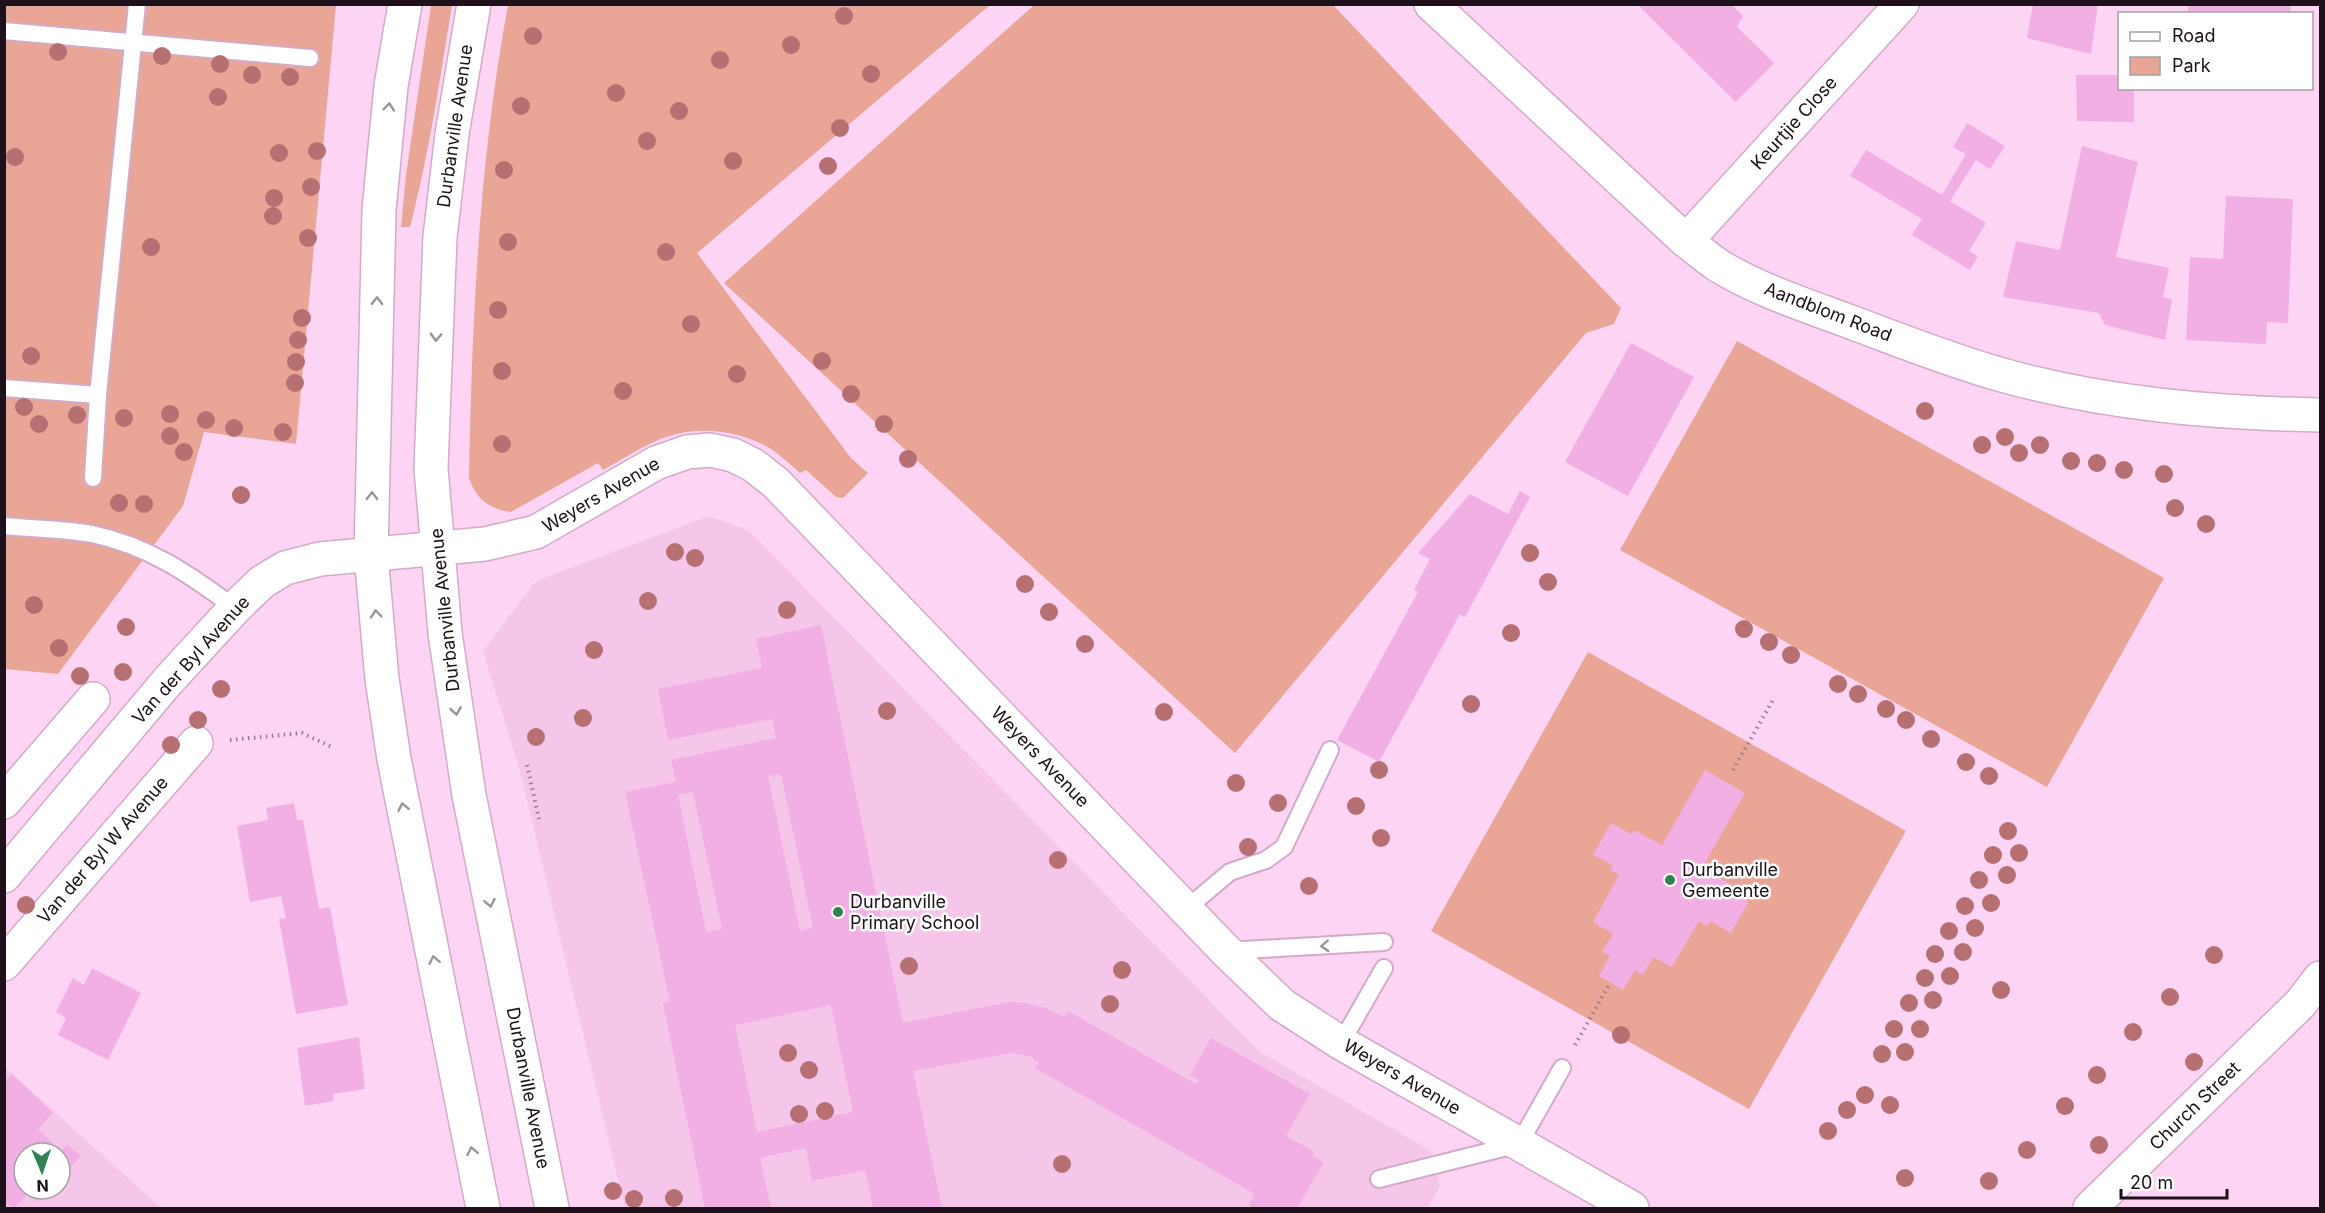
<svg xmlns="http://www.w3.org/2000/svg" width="2325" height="1213" viewBox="0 0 2325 1213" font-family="Inter,sans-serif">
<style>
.built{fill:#f5c6ea;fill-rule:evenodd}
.green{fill:#e9a696}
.building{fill:#f1afe3;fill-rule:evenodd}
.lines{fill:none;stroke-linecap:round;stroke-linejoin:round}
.service-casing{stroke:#d2abc9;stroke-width:20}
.minor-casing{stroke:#d2abc9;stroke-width:36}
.primary-casing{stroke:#d2abc9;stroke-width:36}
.path{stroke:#987b91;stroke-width:4;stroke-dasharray:1.5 4.5;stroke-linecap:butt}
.service{stroke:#fff;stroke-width:16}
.minor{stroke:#fff;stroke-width:33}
.primary{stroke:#fff;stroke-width:33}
.tree{fill:#b67071}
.oneway{stroke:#9a9499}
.poi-dot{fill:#318151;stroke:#fff;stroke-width:2}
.labels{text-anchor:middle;stroke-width:5;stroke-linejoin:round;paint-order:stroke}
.street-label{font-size:18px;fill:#1f111c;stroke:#fff}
.poi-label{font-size:18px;fill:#1f111c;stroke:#fff;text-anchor:start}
</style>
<rect width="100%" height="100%" fill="#fdd4f3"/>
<path class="built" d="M709 516 749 531 1260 1052 1431 1151 1440 1186 1428 1208H625L520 771 483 651 536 581Z
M5 1067 161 1208H5ZM24 1153H60V1189H24Z"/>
<path class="green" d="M4 5H336L296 444 204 432 183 506 58 674 5 669Z
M431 5H452C440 79 429 154 410 227H401L406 175Z
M508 5H990L697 253 851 458 868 473 843 498 836 497 806 470 800 473C791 465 781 456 771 449 738 429 692 424 656 441 638 449 621 460 603 470L598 463 511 512C489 509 476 499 469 478 472 318 479 162 508 5Z
M1333 5 1621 308 1614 324 1586 333 1235 753 724 283 1034 5Z
M1737 341 2164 578 2047 787 1620 550Z
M1588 652 1906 831 1749 1109 1431 931Z"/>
<path class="building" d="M1637 4H1731L1743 16 1737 27 1774 63 1736 102Z
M2033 4H2098L2091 54 2027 38Z
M2188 4H2291L2290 14H2188Z
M2076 75H2120V88H2134V122L2077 121Z
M1967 123 2005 146 1990 169 1976 160 1950 201 1986 223 1969 251 1978 256 1970 270 1912 235 1922 219 1850 176 1866 150 1942 195 1966 154 1953 147Z
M2082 146 2138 162 2116 257 2169 268 2163 297 2172 299 2165 340 2105 325 2099 313 2003 297 2016 241 2060 250Z
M2226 196 2293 199 2288 323 2267 322 2266 344 2186 340 2190 257 2223 259Z
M1631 343 1694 377 1628 496 1565 462Z
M1520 491 1530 497 1465 617 1460 614 1379 762 1337 740 1418 592 1414 590 1430 559 1418 553 1470 494 1508 514Z
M821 625 903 1023 1009 1002 1025 1003 1046 1008 1064 1017 1068 1011 1196 1084 1199 1080 1190 1075 1211 1038 1310 1094 1286 1136 1315 1152 1312 1156 1324 1162 1297 1208H1249L1251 1205 1249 1204 1255 1194 1035 1068 1039 1062 1029 1056 1010 1053 913 1071 942 1208H873L865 1170 812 1181 806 1148 760 1158 771 1208H705L663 1003 670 1002 625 792 676 782 671 760 776 738 772 719 668 740 658 689 762 668 756 639ZM781 774 813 928 800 931 768 776ZM693 792 722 929 706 932 678 795ZM831 1005 853 1112 757 1132 735 1025Z
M1705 770 1745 793 1702 868 1732 885 1728 890 1749 901 1731 933 1710 921 1707 926 1699 921 1672 967 1653 957 1643 975 1635 970 1623 990 1599 976 1610 956 1602 952 1613 934 1593 922 1619 875 1610 870 1613 865 1593 855 1611 823 1631 834 1634 830 1662 845Z
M294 803 297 820H303L319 909 330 907 348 1005 296 1014 279 919 286 918 281 896 250 902 237 826 268 820 266 808Z
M92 968 141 993 108 1060 58 1035 66 1018 56 1012 73 978 84 985Z
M359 1037 365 1089 333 1094V1101L305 1106 297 1048Z
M12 1074 53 1113 38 1129 61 1151 67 1144 81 1156 60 1179V1153H24V1189H51L47 1193 45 1191 36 1201 28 1194 14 1208 4 1202V1083Z"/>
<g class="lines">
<g class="service-casing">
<path id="service" d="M4 31 310 58
M4 388 98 395
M93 478 98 395 137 4
M4 526C33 529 64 529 92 534 149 546 189 574 235 608
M1186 909 1230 872 1266 860 1284 847 1330 750
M1226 951 1384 942
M1341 1043 1384 968
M1379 1179 1519 1144 1562 1068"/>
</g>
<g class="minor-casing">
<path id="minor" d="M1431 4 1686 241C1697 249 1707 258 1719 266 1760 291 1811 307 1856 324 1904 342 1952 361 2002 375 2105 404 2214 413 2320 415
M1686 241 1902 4
M4 802 93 699
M4 876 167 682 235 608 262 582 285 568 320 559 485 544 536 532 656 463 687 452 710 450 733 455 753 465 776 483 1226 951 1282 1005 1341 1043 1632 1208
M4 964 196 743"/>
</g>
<g class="primary-casing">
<path id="primary" d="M405 4 391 86 379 210 371 555 382 679 394 759 483 1208
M474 4 452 134 440 237 431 468 445 633 469 795 552 1208
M2090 1208 2300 1004 2320 978"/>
</g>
<path class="path" d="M230 740 302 733 334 748
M527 765 539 819
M1733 770 1774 698
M1575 1045 1610 983"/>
<use href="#service" class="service"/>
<use href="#minor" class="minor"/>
<use href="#primary" class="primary"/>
</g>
<g class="tree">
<circle cx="844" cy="16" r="9"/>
<circle cx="533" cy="36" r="9"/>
<circle cx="791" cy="45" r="9"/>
<circle cx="58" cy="52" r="9"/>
<circle cx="162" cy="56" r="9"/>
<circle cx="720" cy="60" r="9"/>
<circle cx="220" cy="64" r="9"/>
<circle cx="871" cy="74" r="9"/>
<circle cx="252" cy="75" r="9"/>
<circle cx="290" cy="77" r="9"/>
<circle cx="616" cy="93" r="9"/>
<circle cx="218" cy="97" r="9"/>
<circle cx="521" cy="106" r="9"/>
<circle cx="679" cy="111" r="9"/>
<circle cx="840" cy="128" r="9"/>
<circle cx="647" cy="141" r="9"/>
<circle cx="317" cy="151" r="9"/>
<circle cx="279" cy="153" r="9"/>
<circle cx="15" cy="157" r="9"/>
<circle cx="733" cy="161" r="9"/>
<circle cx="828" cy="166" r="9"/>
<circle cx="504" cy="170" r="9"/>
<circle cx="311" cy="187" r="9"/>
<circle cx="274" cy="198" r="9"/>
<circle cx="273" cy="216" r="9"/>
<circle cx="308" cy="238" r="9"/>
<circle cx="508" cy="242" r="9"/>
<circle cx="151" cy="247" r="9"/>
<circle cx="666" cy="252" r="9"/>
<circle cx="498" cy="310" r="9"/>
<circle cx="302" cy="318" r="9"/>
<circle cx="691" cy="324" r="9"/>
<circle cx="298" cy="340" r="9"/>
<circle cx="31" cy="356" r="9"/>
<circle cx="822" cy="361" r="9"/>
<circle cx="296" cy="362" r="9"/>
<circle cx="502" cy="371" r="9"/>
<circle cx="737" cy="374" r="9"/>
<circle cx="295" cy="383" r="9"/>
<circle cx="623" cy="391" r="9"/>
<circle cx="851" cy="394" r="9"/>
<circle cx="24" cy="407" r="9"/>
<circle cx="1925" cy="411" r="9"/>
<circle cx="170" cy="414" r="9"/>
<circle cx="77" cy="415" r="9"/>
<circle cx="124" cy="418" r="9"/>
<circle cx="206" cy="420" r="9"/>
<circle cx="39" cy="424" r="9"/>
<circle cx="884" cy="424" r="9"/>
<circle cx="234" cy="428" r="9"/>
<circle cx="283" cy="432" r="9"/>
<circle cx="170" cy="436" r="9"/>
<circle cx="2005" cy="437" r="9"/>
<circle cx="502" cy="444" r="9"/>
<circle cx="1982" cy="445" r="9"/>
<circle cx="2040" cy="445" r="9"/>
<circle cx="184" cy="452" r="9"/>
<circle cx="2019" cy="453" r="9"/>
<circle cx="908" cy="459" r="9"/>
<circle cx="2071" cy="461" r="9"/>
<circle cx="2097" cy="463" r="9"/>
<circle cx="2124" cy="470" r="9"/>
<circle cx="2164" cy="474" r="9"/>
<circle cx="241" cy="495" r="9"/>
<circle cx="119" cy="503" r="9"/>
<circle cx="144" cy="504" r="9"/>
<circle cx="2175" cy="508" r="9"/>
<circle cx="2206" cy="524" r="9"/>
<circle cx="675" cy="552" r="9"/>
<circle cx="1530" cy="553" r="9"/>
<circle cx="695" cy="558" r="9"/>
<circle cx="1548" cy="582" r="9"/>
<circle cx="1025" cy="584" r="9"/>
<circle cx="648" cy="601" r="9"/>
<circle cx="34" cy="605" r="9"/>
<circle cx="787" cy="610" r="9"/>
<circle cx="1049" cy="612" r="9"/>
<circle cx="126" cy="627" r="9"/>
<circle cx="1744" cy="629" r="9"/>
<circle cx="1511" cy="633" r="9"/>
<circle cx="1769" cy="642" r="9"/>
<circle cx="1085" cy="644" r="9"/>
<circle cx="59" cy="648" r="9"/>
<circle cx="594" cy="650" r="9"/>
<circle cx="1791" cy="655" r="9"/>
<circle cx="123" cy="672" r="9"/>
<circle cx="80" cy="676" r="9"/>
<circle cx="1838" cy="684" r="9"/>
<circle cx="221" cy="689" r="9"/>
<circle cx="1858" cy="694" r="9"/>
<circle cx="1471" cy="704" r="9"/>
<circle cx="1886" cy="709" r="9"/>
<circle cx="887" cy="711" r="9"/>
<circle cx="1164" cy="712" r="9"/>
<circle cx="583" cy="718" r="9"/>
<circle cx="198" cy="720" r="9"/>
<circle cx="1906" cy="720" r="9"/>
<circle cx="536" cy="737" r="9"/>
<circle cx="1931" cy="739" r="9"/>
<circle cx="171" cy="745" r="9"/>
<circle cx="1966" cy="762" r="9"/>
<circle cx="1379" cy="770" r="9"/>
<circle cx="1989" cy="776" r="9"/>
<circle cx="1236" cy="783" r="9"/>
<circle cx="1278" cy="803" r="9"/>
<circle cx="1356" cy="806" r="9"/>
<circle cx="2008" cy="831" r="9"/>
<circle cx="1381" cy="838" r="9"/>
<circle cx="1248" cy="847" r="9"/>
<circle cx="2019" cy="853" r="9"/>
<circle cx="1993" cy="855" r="9"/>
<circle cx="1058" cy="860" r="9"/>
<circle cx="2007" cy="875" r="9"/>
<circle cx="1979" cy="880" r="9"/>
<circle cx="1309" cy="886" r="9"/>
<circle cx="1991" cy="903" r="9"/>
<circle cx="26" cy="905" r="9"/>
<circle cx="1965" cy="906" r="9"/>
<circle cx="1975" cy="928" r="9"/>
<circle cx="1949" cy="931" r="9"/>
<circle cx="1963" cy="952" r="9"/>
<circle cx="1935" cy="954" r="9"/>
<circle cx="2214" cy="955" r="9"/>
<circle cx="909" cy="966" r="9"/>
<circle cx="1122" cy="970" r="9"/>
<circle cx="1950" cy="976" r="9"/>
<circle cx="1925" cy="978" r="9"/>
<circle cx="2001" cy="990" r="9"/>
<circle cx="2170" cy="997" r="9"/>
<circle cx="1933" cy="1000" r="9"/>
<circle cx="1909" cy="1003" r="9"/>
<circle cx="1110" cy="1004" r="9"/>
<circle cx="1894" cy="1029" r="9"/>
<circle cx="1920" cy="1029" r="9"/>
<circle cx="2133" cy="1032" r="9"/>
<circle cx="1621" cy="1035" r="9"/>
<circle cx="1905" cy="1052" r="9"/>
<circle cx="788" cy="1053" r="9"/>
<circle cx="1882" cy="1054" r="9"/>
<circle cx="2194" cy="1062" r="9"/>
<circle cx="809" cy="1070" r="9"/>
<circle cx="2097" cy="1075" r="9"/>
<circle cx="1865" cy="1095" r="9"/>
<circle cx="1890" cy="1105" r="9"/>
<circle cx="2065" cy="1106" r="9"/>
<circle cx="1847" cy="1110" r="9"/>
<circle cx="825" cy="1111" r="9"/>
<circle cx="799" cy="1114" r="9"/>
<circle cx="1828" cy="1131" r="9"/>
<circle cx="2099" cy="1145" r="9"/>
<circle cx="2027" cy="1150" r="9"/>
<circle cx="1062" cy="1164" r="9"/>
<circle cx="1905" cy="1178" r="9"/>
<circle cx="1989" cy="1181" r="9"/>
<circle cx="613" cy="1191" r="9"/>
<circle cx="674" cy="1198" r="9"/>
<circle cx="634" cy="1199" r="9"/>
</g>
<defs><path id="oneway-chevron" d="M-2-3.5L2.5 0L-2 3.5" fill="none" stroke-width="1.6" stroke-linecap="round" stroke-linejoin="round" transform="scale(1.5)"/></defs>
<g class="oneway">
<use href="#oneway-chevron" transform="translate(389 107) rotate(-84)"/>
<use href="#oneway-chevron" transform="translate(377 301) rotate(-89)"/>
<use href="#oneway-chevron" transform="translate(436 337) rotate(92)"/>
<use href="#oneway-chevron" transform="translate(372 496) rotate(-89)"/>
<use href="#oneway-chevron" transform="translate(376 614) rotate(-95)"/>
<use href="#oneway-chevron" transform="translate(456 711) rotate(81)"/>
<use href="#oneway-chevron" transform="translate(403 807) rotate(-101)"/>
<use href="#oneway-chevron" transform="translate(490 903) rotate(79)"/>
<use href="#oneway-chevron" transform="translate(1325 946) rotate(177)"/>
<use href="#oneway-chevron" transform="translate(434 960) rotate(-102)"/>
<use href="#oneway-chevron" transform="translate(472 1151) rotate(-101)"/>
</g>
<g class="poi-dot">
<circle cx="1670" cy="880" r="6"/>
<circle cx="838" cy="912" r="6"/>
</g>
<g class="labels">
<g class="street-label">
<text transform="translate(1794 123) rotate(-48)" y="6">Keurtjie Close</text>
<text transform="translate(455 126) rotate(-82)" y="6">Durbanville Avenue</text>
<text transform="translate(1828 312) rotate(21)" y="6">Aandblom Road</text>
<text transform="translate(601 495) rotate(-30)" y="6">Weyers Avenue</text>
<text transform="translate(445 610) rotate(-96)" y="6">Durbanville Avenue</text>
<text transform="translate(191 660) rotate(-48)" y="6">Van der Byl Avenue</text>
<text transform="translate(1040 757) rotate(46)" y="6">Weyers Avenue</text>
<text transform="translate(103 850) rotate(-49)" y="6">Van der Byl W Avenue</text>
<text transform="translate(1402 1077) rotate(30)" y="6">Weyers Avenue</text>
<text transform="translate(528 1088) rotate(79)" y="6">Durbanville Avenue</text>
<text transform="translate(2195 1106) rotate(-44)" y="6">Church Street</text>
</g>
<g class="poi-label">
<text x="1682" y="876">Durbanville<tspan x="1682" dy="21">Gemeente</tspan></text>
<text x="850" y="908">Durbanville<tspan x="850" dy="21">Primary School</tspan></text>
</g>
</g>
<rect width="2325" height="1213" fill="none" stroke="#1f111c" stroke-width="12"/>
<rect x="2118" y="12" width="195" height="78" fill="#ffffff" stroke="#a5a0a4" stroke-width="1.5"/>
<rect x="2130" y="32" width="30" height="9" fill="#ffffff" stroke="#a5a0a4" stroke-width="1.5"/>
<text x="2172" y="42" font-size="18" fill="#1f111c">Road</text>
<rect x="2130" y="57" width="30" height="18" fill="#e9a696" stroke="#a5a0a4" stroke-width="1.5"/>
<text x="2172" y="72" font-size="18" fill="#1f111c">Park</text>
<g transform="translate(42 1171) rotate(178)"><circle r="28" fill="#ffffff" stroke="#a5a0a4" stroke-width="1.5"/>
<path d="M0-4.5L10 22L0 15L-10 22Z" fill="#318151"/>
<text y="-9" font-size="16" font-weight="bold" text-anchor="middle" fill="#1f111c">N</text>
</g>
<path d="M2121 1189v9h106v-9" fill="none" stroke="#1f111c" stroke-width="3"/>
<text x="2130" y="1189" font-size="18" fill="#1f111c" stroke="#ffffff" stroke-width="4.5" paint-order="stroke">20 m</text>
</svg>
